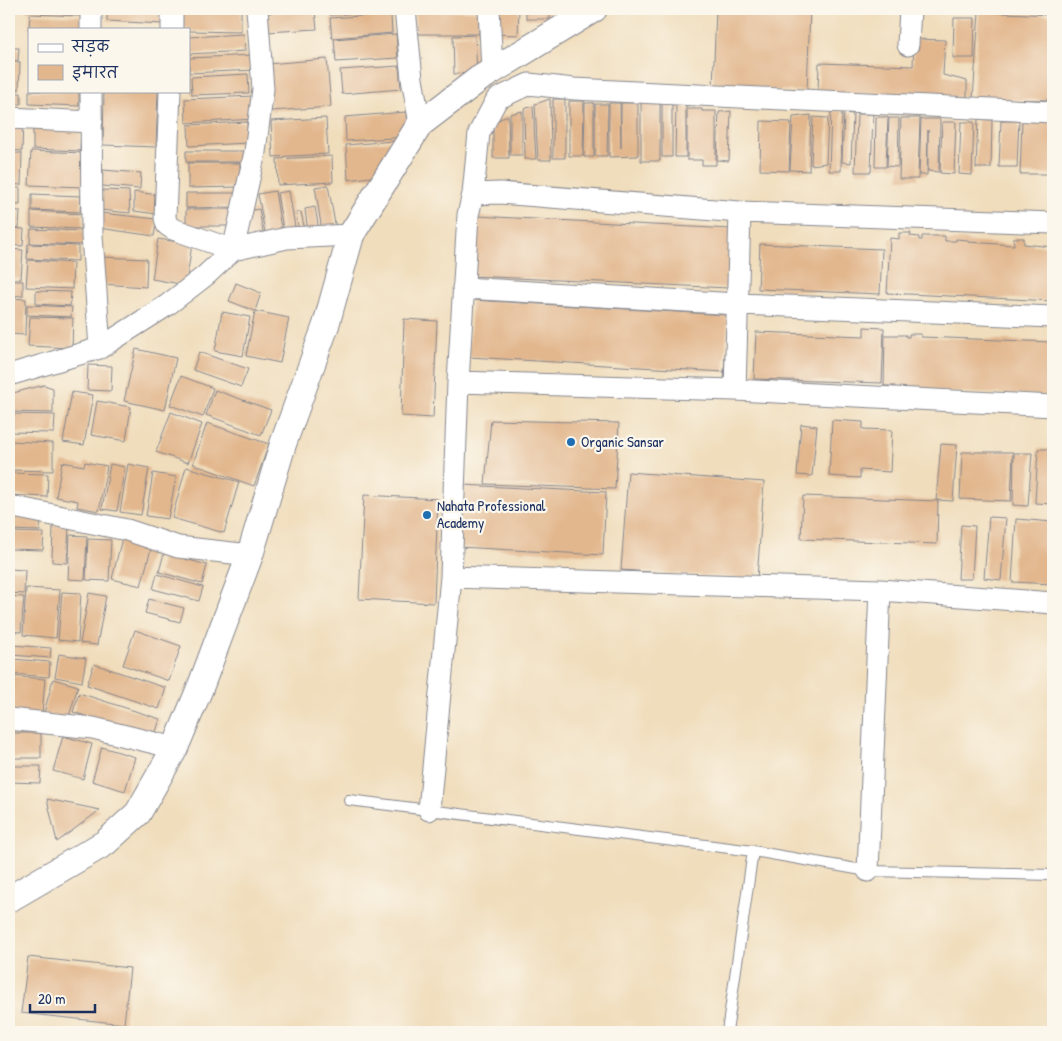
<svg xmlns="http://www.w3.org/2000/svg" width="1062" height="1041" viewBox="0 0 1062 1041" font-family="'Patrick Hand','Playpen Sans Deva',sans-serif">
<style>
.building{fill:#e2b78e}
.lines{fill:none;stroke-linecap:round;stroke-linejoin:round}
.service-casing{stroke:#86868d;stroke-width:12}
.minor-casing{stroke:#86868d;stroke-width:23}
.tertiary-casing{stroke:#86868d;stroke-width:28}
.service{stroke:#fff;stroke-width:10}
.minor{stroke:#fff;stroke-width:21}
.tertiary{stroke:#fff;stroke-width:26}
.poi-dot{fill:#1f6fb2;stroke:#fbf7ec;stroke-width:2}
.labels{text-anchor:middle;stroke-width:4.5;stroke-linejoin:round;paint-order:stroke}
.poi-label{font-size:15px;fill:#1b2f5e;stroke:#fbf7ec;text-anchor:start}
</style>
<rect width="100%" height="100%" fill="#fbf7ec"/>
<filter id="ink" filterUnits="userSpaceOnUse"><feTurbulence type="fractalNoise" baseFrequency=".02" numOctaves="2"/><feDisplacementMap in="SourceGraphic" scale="10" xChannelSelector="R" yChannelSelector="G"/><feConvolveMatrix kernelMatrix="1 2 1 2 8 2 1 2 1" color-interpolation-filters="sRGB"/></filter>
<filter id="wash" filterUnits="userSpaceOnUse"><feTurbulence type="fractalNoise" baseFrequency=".0096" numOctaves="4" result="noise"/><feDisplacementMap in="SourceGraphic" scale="20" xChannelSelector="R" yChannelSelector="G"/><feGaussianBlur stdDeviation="1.12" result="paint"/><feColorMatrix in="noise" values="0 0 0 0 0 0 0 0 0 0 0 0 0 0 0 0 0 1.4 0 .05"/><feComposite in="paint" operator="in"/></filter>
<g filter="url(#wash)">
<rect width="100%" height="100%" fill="#f0ddbc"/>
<g id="blocks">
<path class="building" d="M9 9H13L11 46H9Z
M26 9H81V13L26 11Z
M107 9H163V24L107 21Z
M182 9H241V32L189 31V29H182Z
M329 9H394V11L330 15Z
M493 9H519L518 35 492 34Z
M526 9H550V19H526Z
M716 9H810L807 91 713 88Z
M315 10 317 29 267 32 266 13Z
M415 11H479V34H415Z
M979 12 1053 15V100L973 99Z
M30 14 82 16V29H29Z
M391 14 392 33 332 38 330 18Z
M954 18H975L974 58H953Z
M244 34 245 51 189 54V37Z
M396 34 398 58 336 62 334 39Z
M475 35 477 73 454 74 453 36Z
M914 39 945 40 943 75 967 81V97L818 93 819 63 913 66Z
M9 48H19L18 61 9 60Z
M255 55 256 70 189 73V58Z
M327 59 331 107 271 111 267 64Z
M9 62H20L19 90 9 89Z
M399 66 401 89 342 94 340 70Z
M248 74 249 93 192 95 191 77Z
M29 91H79V106L29 104Z
M104 91H158L156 147 103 145Z
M9 93H21V104H9Z
M254 96 255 119 186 123 185 99Z
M550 99 551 160H538L535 104Z
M553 99H565V158H553Z
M641 100H660V161H641Z
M569 101H584L583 156H569Z
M585 103H594V157H584Z
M609 103H620L621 148V103H638V156L609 157Z
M662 103H672V157H662Z
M676 103H686V157H675Z
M595 104H608L607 156H595Z
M533 106 536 159H525L524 109Z
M687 109H702V111H716V165H702V160H687Z
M522 111V155H510V114Z
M731 111 729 161 717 160 719 112Z
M831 111H842L841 171H829Z
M406 112 407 137 346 141 345 117Z
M844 113 853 114 851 163 842 162Z
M857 114H873L871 172H855Z
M508 115 509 158H493V123Z
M811 115 809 171 790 170 793 117Z
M813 117 828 118 826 163 811 165Z
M876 117H888L886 167H875Z
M326 118 328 154 273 157 271 121Z
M889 118H899L898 167 887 166Z
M901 118H920L918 179H899Z
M921 119H940L939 172 928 171V130L927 175H919Z
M978 119 992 120 991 168H976Z
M1022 120 1053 121V174H1020Z
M761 121 791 122 789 171 760 170Z
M1001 121H1019L1017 167H999Z
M9 122H23L22 151 9 150Z
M247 122 248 143 189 146 188 125Z
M942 122H956L954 174 940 173Z
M961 122H974L972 175 959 174Z
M33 124 81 126 80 151 33 149Z
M405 140 378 176 348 180 346 145Z
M31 151 84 153 83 187 29 185Z
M186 151H249V162H186Z
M9 153H22L21 185 9 184Z
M332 156 333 182 278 185 277 159Z
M188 163H240V187L188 188Z
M103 170 141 173 140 189 102 186Z
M328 185 336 229 322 231 315 187Z
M9 188H20V205L9 204Z
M102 190 129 191 130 213 100 210Z
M275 191 282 235 266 238 258 194Z
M289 191 296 233 284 235 277 193Z
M134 192 159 195 157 214 134 211Z
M186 193H240V207L186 208Z
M32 194 81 196 80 212 32 210Z
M315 207 319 230 308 232 305 209Z
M186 209H238V226H186Z
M259 209 264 238 248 240 243 212Z
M9 210 20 211 19 228 9 227Z
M31 211 83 214 82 229 31 227Z
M301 212 305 231 299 232 296 213Z
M101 213 157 219 154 236 99 228Z
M476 216 732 229 729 288 473 276Z
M9 228 24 229 23 246 9 245Z
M31 229 84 231V245L30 243Z
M899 233H911L910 236 919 237V240H922V236H945V241H956V239L968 240V242L1014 245 1013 238H1024V244L1053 247V301L887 293 890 238 899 239Z
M158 239 192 244 186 285 152 279Z
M28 244 78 246V261L27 259Z
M760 244 882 249 880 294 758 289Z
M9 249 23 250 21 279H9Z
M102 257 147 259 146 287 101 284Z
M28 260 73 263 72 289 26 287Z
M9 281H23V296L9 295Z
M236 283 261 293 255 311 229 301Z
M36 291 71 292 70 306 36 304Z
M9 298 26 299 25 335 9 334Z
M472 300 728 315 724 372 469 357Z
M27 305 72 307 71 317 27 315Z
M255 311 289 318 280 363 246 356Z
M222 312 250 317 243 356 215 351Z
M30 317 73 318 72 348 28 346Z
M404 319 437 321 433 418 401 416Z
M864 327 884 328 882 383 754 379 756 332 864 336Z
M909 334H921V337L1053 342V396L894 390 895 386H884L885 335H906V337H909Z
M136 349 176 358 165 410 124 401Z
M199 352 248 369 241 387 193 370Z
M88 365 112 366 111 391 87 390Z
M181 376 213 388 203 417 170 405Z
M44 385 53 388V413L9 412V394Z
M215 390 271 410 261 435 206 415Z
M72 392 93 395 84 445 63 442Z
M97 401 131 407 126 441 91 435Z
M171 412 202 424 188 463 156 452Z
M9 414 55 415 54 433 9 432Z
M491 420 619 423 615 489 485 484Z
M832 420 863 422V429L892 430 890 472 860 470V478L829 476Z
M207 423 269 444 254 486 193 464Z
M801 424 817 426 812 476 797 475Z
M9 441 53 443V471L9 470Z
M941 444 957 445 953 501 936 500Z
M1038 449H1053V504L1035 503Z
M962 452H1013L1011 501 960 499Z
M1014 453H1032L1028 506 1013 505Z
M62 462 84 466 85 462 107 466 99 511 77 507 78 501 56 497Z
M110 464 125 467 117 511 102 509Z
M128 464 149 468 141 515 120 512Z
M186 467 239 482 224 533 172 518Z
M628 472 764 482 757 579 621 570Z
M9 473 48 474 47 497 9 495Z
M153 473 176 477 168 519 146 516Z
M462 485 606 492 603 555 459 547Z
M364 495 438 499 434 603 359 599Z
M803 496 938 501 937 544 801 539Z
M9 517 41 518 40 531 9 530Z
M989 517 1006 518 1001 580 984 578Z
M1016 519 1053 522V584L1012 582Z
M53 525 69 526 67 563 52 562Z
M961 525 975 526 972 579H958Z
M9 532 44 533 43 550 9 549Z
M70 535 87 536 85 580 68 579Z
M122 538 152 545 141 586 112 579Z
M88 539 111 540 109 581 86 580Z
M164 553 207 565 202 584 159 572Z
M9 569 25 570 24 594 9 593Z
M157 574 203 587 199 601 153 589Z
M26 588 60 590 56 638 23 635Z
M62 592 81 593 78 642 58 640Z
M89 593 106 596 97 645 80 643Z
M9 596 24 597 21 632 9 631Z
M149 599 184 608 180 622 145 613Z
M135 630 181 646 169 681 123 665Z
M12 645 51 648 50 658 11 655Z
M59 654 86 658 82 682 55 677Z
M12 659 50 662 49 677 11 674Z
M94 664 166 688 159 709 87 685Z
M11 676 45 679 42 715 9 712Z
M53 679 78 686 68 720 44 713Z
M79 693 160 719 154 738 73 712Z
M9 733H41V758H9Z
M63 736 92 744 83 779 53 771Z
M102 747 135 757 125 791 92 781Z
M9 766H41L40 783 9 782Z
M47 799 100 810 57 842Z
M28 957 130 968 124 1024 21 1013Z"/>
</g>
</g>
<g filter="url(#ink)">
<use href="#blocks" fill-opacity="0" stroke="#86868d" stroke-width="1"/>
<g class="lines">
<g class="service-casing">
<path id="service" d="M349 800 753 851 868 871 1053 875
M727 1032 753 851"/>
</g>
<g class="minor-casing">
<path id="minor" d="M91 9V29
M405 9 412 79 420 124
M489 9 492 70
M172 29V9
M908 45 910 9
M91 91 92 236 100 348
M170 91 165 218 167 225 173 229 233 250 255 152 263 89 257 9
M9 118 92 122
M473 194 479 133 497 99 529 84 574 89 1053 112
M463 288 737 304 1053 317
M9 375 100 348 166 306 205 276 233 250 287 238 351 235
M458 382 735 390 1053 406
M735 390 740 212
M9 506 127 530 178 547 250 555
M451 577 880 590 1053 603
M9 719 93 728 175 748
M429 810 451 577 458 382 468 215 473 194 500 193 740 212 1053 223
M868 871 880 590"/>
</g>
<g class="tertiary-casing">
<path id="tertiary" d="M9 899 105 843 138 813 175 748 200 688 250 555 283 444 326 325 351 235 420 124 479 79 594 9"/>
</g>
<use href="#service" class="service"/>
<use href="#minor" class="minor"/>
<use href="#tertiary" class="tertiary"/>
</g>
</g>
<g class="poi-dot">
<circle cx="571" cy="442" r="5"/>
<circle cx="427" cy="515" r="5"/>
</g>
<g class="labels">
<g class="poi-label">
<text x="581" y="447">Organic Sansar</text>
<text x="437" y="511">Nahata Professional<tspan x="437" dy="17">Academy</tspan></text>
</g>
</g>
<rect width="1062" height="1041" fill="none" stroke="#fbf7ec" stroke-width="30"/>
<rect x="28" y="28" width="162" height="65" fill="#fbf7ec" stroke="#a1a7b3"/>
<rect x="38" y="44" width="25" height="8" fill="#ffffff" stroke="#a1a7b3"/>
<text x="72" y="52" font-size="15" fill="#1b2f5e">सड़क</text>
<rect x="38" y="65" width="25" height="15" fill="#e2b78e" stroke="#a1a7b3"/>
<text x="72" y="78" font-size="15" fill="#1b2f5e">इमारत</text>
<path d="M30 1004v8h65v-8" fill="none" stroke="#1b2f5e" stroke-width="2.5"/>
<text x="38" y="1004" font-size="15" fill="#1b2f5e" stroke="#fbf7ec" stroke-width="4" paint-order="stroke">20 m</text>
</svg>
